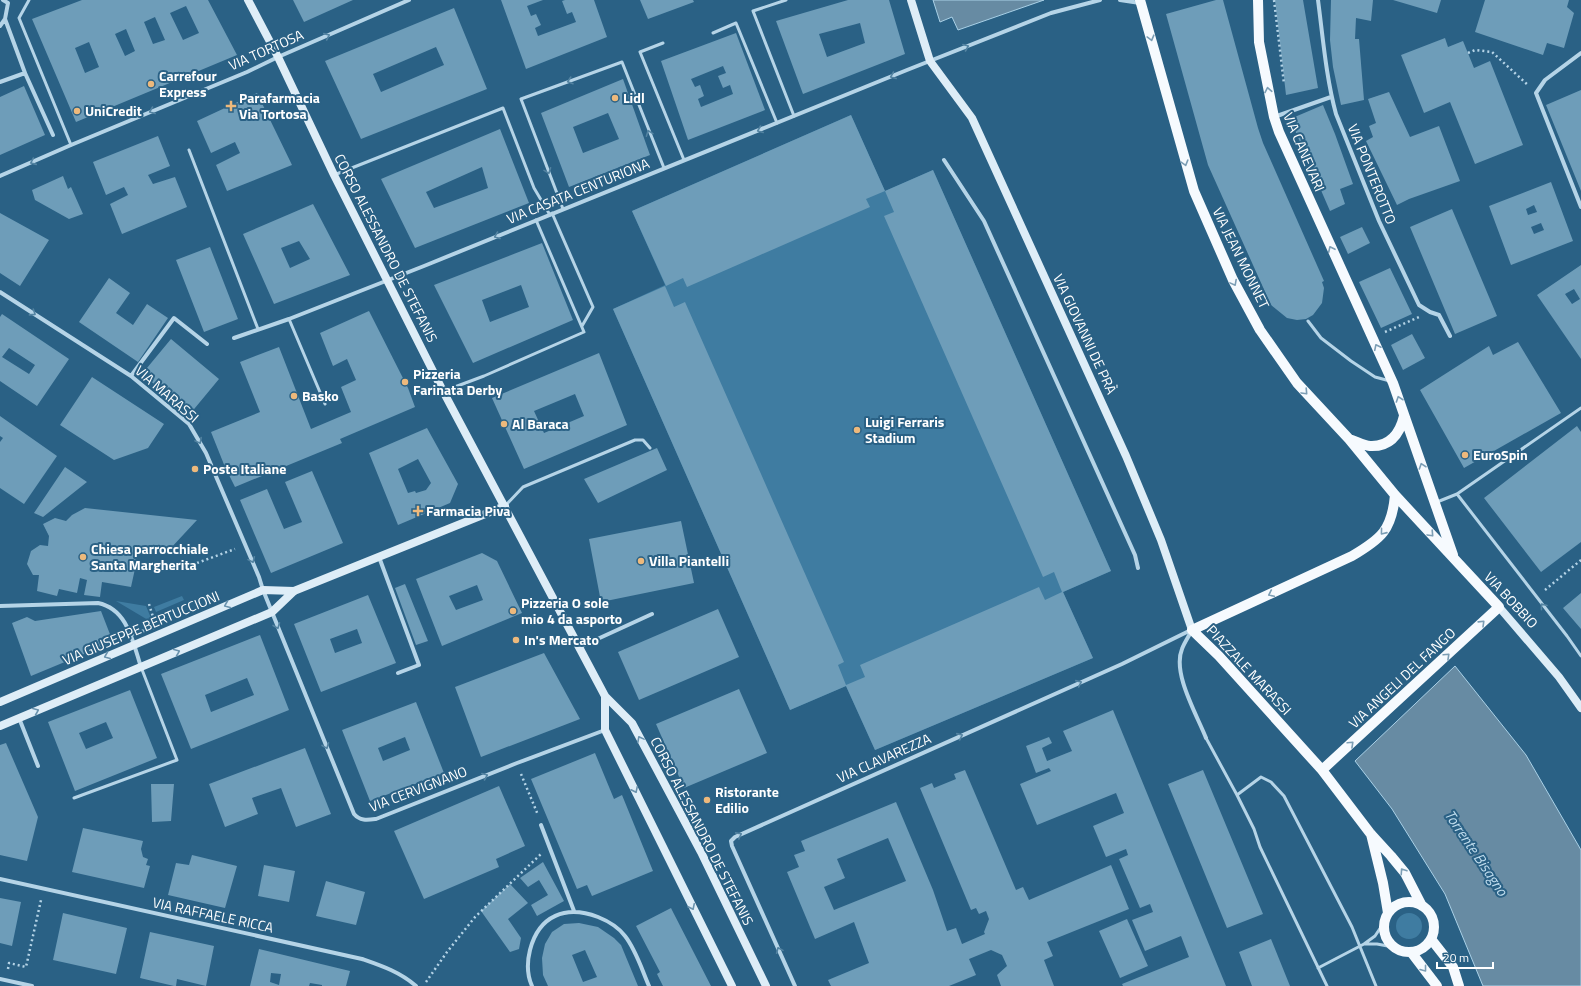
<svg xmlns="http://www.w3.org/2000/svg" width="1581" height="986" viewBox="0 0 1581 986" font-family="'Titillium Web',sans-serif">
<style>
.green{fill:#3f7ca1}
.water{fill:#678ba3;stroke:#aad1e7}
.building{fill:#6e9db9;fill-rule:evenodd}
.lines{fill:none;stroke-linecap:round;stroke-linejoin:round}
.path{stroke:#b5d4e7;stroke-width:2.5;stroke-dasharray:2 3;stroke-linecap:butt}
.lane{stroke:#b5d4e7;stroke-width:3}
.street{stroke:#b5d4e7;stroke-width:4}
.secondary{stroke:#deedf7;stroke-width:8}
.primary{stroke:#f6fafe;stroke-width:10}
.oneway{stroke:#5484a2}
.oneway2{stroke:#7c9eb5}
.oneway3{stroke:#6992ad}
.poi-dot{fill:#edb97c;stroke:#2a6185;stroke-width:1.5}
.labels{text-anchor:middle;stroke-width:4;stroke-linejoin:round;paint-order:stroke}
.street-label{font-size:14px;fill:#fff;stroke:#2a6185}
.poi-label{font-size:14px;font-weight:bold;fill:#fff;stroke:#2a6185;text-anchor:start}
.water-label{font-size:15px;font-style:italic;fill:#c0ddee;stroke:#2a6185}
</style>
<rect width="100%" height="100%" fill="#2a6185"/>
<path class="green" d="M851 115 885 191 933 170 1111 571 1063 592 1093 658 875 750 846 686 790 710 613 309 665 285 632 211Z
M182 596 184 600 156 612 154 607Z
M116 601 146 606 153 623Z
M1396 926a13 13 0 1 1 26 0a13 13 0 1 1-26 0Z"/>
<path class="water" d="M933 0H1044L958 30 952 17 940 22Z
M1455 666 1526 755 1581 850V986H1483L1445 894 1392 809 1355 761Z"/>
<path class="building" d="M82 0H208L237 55 76 122 32 19ZM186 6 199 33 183 40 170 13ZM155 17 165 40 153 44 144 22ZM126 29 135 51 125 56 115 34ZM89 42 99 67 85 73 75 48Z
M293 0H353L304 22Z
M501 0H543L527 6 531 16 536 14 541 25 535 28 538 36 576 22 572 12 567 14 562 1 565 0H594L607 37 526 69Z
M640 0H693L694 2 648 19Z
M848 0H889L905 54 803 94 776 21ZM860 23 865 43 827 57 819 34Z
M1216 0H1223L1258 128 1263 143 1324 281 1322 282 1324 288 1322 303 1313 315 1306 319 1297 320 1287 318 1271 305 1208 165 1166 14Z
M1275 0H1303L1318 88 1286 95Z
M1331 0H1373L1371 21 1356 18 1355 39H1359L1364 100 1341 105 1333 67 1330 40Z
M1393 0H1441L1437 13Z
M1485 0H1569L1567 7 1574 13 1564 48 1547 43 1543 55 1475 32Z
M454 8 487 89 361 139 325 61ZM436 47 444 65 381 92 373 74Z
M736 33 765 110 688 140 661 61ZM723 66 726 73 718 76 723 88 730 85 733 94 701 107 698 99 704 96 700 85 695 87 691 79Z
M1445 38 1448 47 1463 41 1474 68 1490 61 1523 145 1475 164 1450 102 1424 113 1401 55Z
M623 79 650 155 569 187 541 113ZM608 113 619 139 583 153 573 127Z
M24 86 45 135 0 155V97Z
M1581 90V191L1546 105Z
M1389 92 1410 137 1439 126 1460 181 1409 199 1397 205 1366 141 1373 137 1369 126 1376 123 1368 99Z
M257 93 292 165 227 191 216 165 240 153 235 142 211 153 197 121Z
M1323 105 1335 134 1353 184 1340 189 1345 204 1330 211 1290 119Z
M851 115 885 191 933 170 1111 571 1063 592 1093 658 875 750 846 686 790 710 613 309 665 286 674 307 685 302 844 662 838 665 846 685 865 677 860 665 1039 587 1045 600 1062 592 1054 572 1043 577 884 216 894 212 885 191 866 199 870 207 687 287 683 278 666 286 632 211Z
M500 129 529 203 415 248 381 179ZM482 167 488 188 434 208 426 192Z
M158 136 170 166 148 175 153 184 175 177 187 207 122 234 110 204 128 195 124 187 106 195 93 162Z
M63 176 68 189 71 187 83 214 69 219 35 200 32 190Z
M1551 182 1573 241 1511 265 1489 206ZM1534 205 1537 212 1528 215 1526 209ZM1541 223 1544 230 1534 234 1531 227Z
M313 204 350 275 274 304 243 234ZM299 241 310 259 290 268 281 248Z
M1452 209 1497 316 1455 334 1410 227Z
M0 213 49 240 20 286 0 273Z
M1362 227 1370 243 1348 254 1340 237Z
M542 243 573 320 473 363 434 285ZM521 285 529 307 490 322 482 300Z
M210 247 238 319 204 332 176 260Z
M1581 265V359L1537 295ZM1574 289 1580 299 1572 304 1565 294Z
M1390 268 1412 314 1381 328 1359 282Z
M109 278 130 293 116 313 133 325 147 304 168 318 138 362 79 322Z
M369 311 408 388 415 407 340 439 342 443 235 487 225 467 211 432 260 412 240 362 279 347 311 429 351 412 341 387 356 380 347 359 333 366 320 333Z
M2 314 69 359 37 406 0 381V317ZM9 348 35 365 29 374 2 357Z
M1412 334 1425 358 1403 370 1391 345Z
M171 339 219 379 190 414 142 374Z
M1518 342 1561 413 1464 468 1420 390 1489 346 1493 355Z
M599 353 627 425 524 469 492 398ZM575 394 584 416 544 433 534 411Z
M92 377 164 424 148 448 114 460 60 425Z
M0 416 57 456 24 504 0 488V442L3 438 0 436Z
M1577 426 1581 432V542L1541 572 1484 498Z
M427 428 458 484 450 503 398 525 369 453ZM418 459 431 483 426 490 416 493 415 491 408 493 398 469Z
M657 448 667 470 598 503 584 479Z
M65 467 87 482 43 517 34 513Z
M312 471 343 543 271 573 240 500 267 489 284 529 302 522 285 482Z
M85 508 197 520 170 549 140 546 131 587 102 582 100 597 84 595 87 580 80 578 77 593 59 589 57 596 37 591 39 575H33L27 564 31 551 40 545 48 546 49 536 43 524 55 518 66 521 72 515Z
M681 521 694 583 601 602 589 539Z
M482 553 497 561 522 613 442 646 416 579ZM477 585 483 600 456 610 449 596Z
M405 584 428 641 416 645 395 588Z
M1581 593V629L1563 608Z
M368 595 396 663 321 692 294 624ZM357 629 362 643 335 653 330 639Z
M718 609 739 657 639 700 618 652Z
M101 611 113 642 31 676 12 623 27 617 35 621Z
M260 635 289 710 191 749 161 674ZM247 678 254 695 211 712 205 695Z
M544 653 580 719 481 757 455 687Z
M739 689 767 753 684 788 656 724Z
M130 690 157 758 75 791 48 722ZM106 722 113 738 86 749 79 733Z
M416 702 444 773 370 801 342 730ZM405 737 410 750 383 761 378 748Z
M1113 710 1151 803 1226 986H1123L1122 984 1189 957 1181 936 1145 951 1132 920 1153 912 1150 904 1140 908 1119 859 1128 855 1126 849 1106 857 1093 826 1124 813 1116 793 1037 825 1020 784 1051 771 1049 768 1036 773 1026 746 1049 737 1052 743 1042 748 1047 761 1072 751 1063 731Z
M6 743 38 817 27 861 0 855V745Z
M305 748 331 814 296 827 281 788 252 798 258 814 225 827 209 784Z
M595 753 614 799 622 795 653 871 592 896 587 885 577 889 531 779Z
M965 770 1016 890 1023 887 1029 900 1111 865 1129 909 1047 942 1053 956 1044 960 1054 986H1001L997 975 1007 966 1002 955 991 950 969 959 976 975 949 986H831L828 980 869 963 854 922 815 939 787 872 799 867 794 855 805 851 801 841 896 802 933 890 947 931 956 928 962 944 985 934 984 932 989 919 986 911 979 914 976 908 971 910 920 788 932 783 934 788 956 779 954 774ZM888 838 906 881 834 910 824 887 845 878 837 859Z
M1203 770 1263 914 1227 928 1168 784Z
M151 784H174L171 821 152 822Z
M499 786 525 846 496 859 499 867 424 899 394 831Z
M83 828 143 841 141 849 143 857 148 859 146 865 150 866 144 888 72 872Z
M192 855 237 866 225 908 168 895 176 863 189 865Z
M543 862 564 901 537 916 531 905 548 895 539 880 528 887 520 878Z
M264 865 295 871 289 902 258 896Z
M326 881 365 892 356 925 316 916Z
M510 884 528 903 508 919 521 938 519 949 510 952 481 911Z
M0 898 21 902 12 946 0 943Z
M671 908 674 914 711 986H663L657 974 660 972 636 926Z
M63 913 127 928 116 974 53 960Z
M1127 919 1148 966 1120 978 1099 931Z
M579 923 598 927 614 938 621 945 638 986H548L543 975 542 958 545 944 552 932 564 924ZM585 950 597 977 583 982 572 955Z
M150 932 214 946 206 986 177 979 176 986H174L140 978Z
M1271 939 1290 986H1252L1239 952Z
M259 949 350 971 346 986H322V985L310 983 309 986H250ZM271 973 281 974 279 985 270 982Z"/>
<g class="lines">
<path class="path" d="M1274 0 1284 84
M1468 53 1475 50 1492 52 1529 86
M1385 332 1419 317
M197 563 235 549
M1545 590 1581 560
M149 604 153 617
M521 774 538 815
M8 969 9 963 26 967 41 900
M426 982 447 952 475 917 541 854"/>
<path class="lane" d="M29 0 19 18 71 145
M786 0 753 11 794 116
M713 33 736 23 777 123
M663 43 640 52 684 160
M189 150 258 329
M334 175 503 108 534 188 550 215
M563 209 521 99 622 62 664 168
M552 213 593 307 582 326
M289 319 325 404
M1308 321 1321 338 1351 361 1375 377 1390 381
M444 391 484 376 584 332 536 220
M1457 494 1567 636 1581 656
M1437 502 1457 494 1581 408
M505 506 523 487 635 440H643L650 448
M130 635 156 627
M1206 738 1237 795 1254 829 1260 847 1327 986
M1237 795 1261 777 1271 782 1284 796 1352 927 1376 986
M74 798 177 760 141 667
M1364 944H1377L1393 947
M1318 968 1364 944 1375 936 1383 924"/>
<path class="street" d="M3 0 8 3 5 19 25 73 53 135
M1120 0 1140 3
M1318 0C1323 38 1326 77 1336 114L1379 221 1419 305 1430 312 1439 315 1450 336
M0 26 5 19
M1581 53 1545 80 1536 93 1581 207
M0 82 25 73
M1274 117 1331 97
M944 160 984 221 1135 555 1138 568
M0 176 71 145 247 72 278 57 409 0
M0 292 131 376 189 424 206 453 259 577 263 590 354 814C360 821 367 820 376 819L517 763 605 730
M234 338 289 319 424 266 907 70 1051 13 1100 0
M131 376 174 318 207 344
M379 557 419 665 398 673
M0 606 98 603C128 609 133 643 141 667
M1192 630C1189 636 1184 643 1182 649 1172 673 1197 715 1206 738
M580 647 652 614
M19 718 38 766
M541 825 574 911
M0 879 362 959C382 966 400 972 416 986
M0 979 32 986
M532 986C527 975 527 962 530 950 539 915 566 905 598 917 608 921 619 928 625 936 636 950 642 970 649 986
M795 986 732 846 731 841 735 837 1122 664 1191 630"/>
<path class="secondary" d="M248 0 278 57 334 175 443 391 605 696 632 723 701 852 766 986
M911 0 930 61 972 118 1126 456 1161 540 1192 630
M1499 607 1559 677 1581 708
M605 696V730L732 986
M0 702 263 590 294 591
M0 726 272 612 294 591 505 506"/>
<path class="primary" d="M1140 0 1194 191 1233 280 1260 330 1297 383 1349 439 1395 495 1499 607 1322 770
M1258 0 1259 42 1274 117 1279 132 1393 383 1453 555
M1349 439C1356 441 1363 445 1370 446 1391 447 1400 433 1404 416
M1395 495C1392 530 1381 539 1352 556L1192 630 1219 656 1322 770 1370 833 1391 856 1405 873 1422 906
M1371 834 1383 883 1388 913
M1384 927a25 25 0 1 1 50 0a25 25 0 1 1-50 0Z
M1431 939 1453 967 1459 986
M1411 952 1437 986"/>
</g>
<defs><path id="oneway-chevron" d="M-2-3.5L2.5 0L-2 3.5" fill="none" stroke-width="1.6" stroke-linecap="round" stroke-linejoin="round"/></defs>
<g class="oneway">
<use href="#oneway-chevron" transform="translate(327 36) rotate(-24)"/>
<use href="#oneway-chevron" transform="translate(966 47) rotate(-22)"/>
<use href="#oneway-chevron" transform="translate(893 76) rotate(158)"/>
<use href="#oneway-chevron" transform="translate(570 81) rotate(162)"/>
<use href="#oneway-chevron" transform="translate(152 111) rotate(158)"/>
<use href="#oneway-chevron" transform="translate(760 130) rotate(158)"/>
<use href="#oneway-chevron" transform="translate(649 133) rotate(-111)"/>
<use href="#oneway-chevron" transform="translate(33 162) rotate(156)"/>
<use href="#oneway-chevron" transform="translate(548 171) rotate(69)"/>
<use href="#oneway-chevron" transform="translate(497 236) rotate(158)"/>
<use href="#oneway-chevron" transform="translate(33 313) rotate(33)"/>
<use href="#oneway-chevron" transform="translate(199 441) rotate(62)"/>
<use href="#oneway-chevron" transform="translate(252 560) rotate(66)"/>
<use href="#oneway-chevron" transform="translate(1543 606) rotate(-128)"/>
<use href="#oneway-chevron" transform="translate(277 626) rotate(68)"/>
<use href="#oneway-chevron" transform="translate(1079 683) rotate(-24)"/>
<use href="#oneway-chevron" transform="translate(960 736) rotate(-24)"/>
<use href="#oneway-chevron" transform="translate(326 746) rotate(68)"/>
<use href="#oneway-chevron" transform="translate(485 776) rotate(-22)"/>
<use href="#oneway-chevron" transform="translate(739 835) rotate(-28)"/>
<use href="#oneway-chevron" transform="translate(779 950) rotate(-114)"/>
</g>
<g class="oneway2">
<use href="#oneway-chevron" transform="translate(1151 38) rotate(75)"/>
<use href="#oneway-chevron" transform="translate(1268 90) rotate(-101)"/>
<use href="#oneway-chevron" transform="translate(1185 163) rotate(74)"/>
<use href="#oneway-chevron" transform="translate(1331 249) rotate(-115)"/>
<use href="#oneway-chevron" transform="translate(1234 283) rotate(62)"/>
<use href="#oneway-chevron" transform="translate(1377 347) rotate(-116)"/>
<use href="#oneway-chevron" transform="translate(1305 392) rotate(47)"/>
<use href="#oneway-chevron" transform="translate(1399 399) rotate(-109)"/>
<use href="#oneway-chevron" transform="translate(1422 466) rotate(-109)"/>
<use href="#oneway-chevron" transform="translate(1383 532) rotate(129)"/>
<use href="#oneway-chevron" transform="translate(1431 534) rotate(47)"/>
<use href="#oneway-chevron" transform="translate(1271 594) rotate(155)"/>
<use href="#oneway-chevron" transform="translate(1482 623) rotate(-44)"/>
<use href="#oneway-chevron" transform="translate(1447 656) rotate(-43)"/>
<use href="#oneway-chevron" transform="translate(1351 744) rotate(-43)"/>
<use href="#oneway-chevron" transform="translate(1403 871) rotate(-124)"/>
<use href="#oneway-chevron" transform="translate(1424 969) rotate(52)"/>
</g>
<g class="oneway3">
<use href="#oneway-chevron" transform="translate(227 605) rotate(157)"/>
<use href="#oneway-chevron" transform="translate(177 652) rotate(-23)"/>
<use href="#oneway-chevron" transform="translate(107 656) rotate(157)"/>
<use href="#oneway-chevron" transform="translate(36 711) rotate(-23)"/>
<use href="#oneway-chevron" transform="translate(640 739) rotate(-118)"/>
<use href="#oneway-chevron" transform="translate(635 790) rotate(64)"/>
<use href="#oneway-chevron" transform="translate(692 907) rotate(64)"/>
</g>
<g class="poi-dot">
<circle cx="151" cy="84" r="4"/>
<circle cx="615" cy="98" r="4"/>
<path d="M229 100h4v4h4v4h-4v4h-4v-4h-4v-4h4z"/>
<circle cx="77" cy="111" r="4"/>
<circle cx="405" cy="382" r="4"/>
<circle cx="294" cy="396" r="4"/>
<circle cx="504" cy="424" r="4"/>
<circle cx="857" cy="430" r="4"/>
<circle cx="1465" cy="455" r="4"/>
<circle cx="195" cy="469" r="4"/>
<path d="M416 505h4v4h4v4h-4v4h-4v-4h-4v-4h4z"/>
<circle cx="83" cy="557" r="4"/>
<circle cx="641" cy="561" r="4"/>
<circle cx="513" cy="611" r="4"/>
<circle cx="516" cy="640" r="4"/>
<circle cx="707" cy="800" r="4"/>
</g>
<g class="labels">
<g class="street-label">
<text transform="translate(266 50) rotate(-24)" y="5">VIA TORTOSA</text>
<text transform="translate(1304 152) rotate(67)" y="5">VIA CANEVARI</text>
<text transform="translate(1372 174) rotate(68)" y="5">VIA PONTEROTTO</text>
<text transform="translate(578 191) rotate(-22)" y="5">VIA CASATA CENTURIONA</text>
<text transform="translate(386 248) rotate(63)" y="5">CORSO ALESSANDRO DE STEFANIS</text>
<text transform="translate(1241 258) rotate(64)" y="5">VIA JEAN MONNET</text>
<text transform="translate(1085 334) rotate(65)" y="5">VIA GIOVANNI DE PRÀ</text>
<text transform="translate(167 394) rotate(41)" y="5">VIA MARASSI</text>
<text transform="translate(1511 600) rotate(47)" y="5">VIA BOBBIO</text>
<text transform="translate(141 628) rotate(-23)" y="5">VIA GIUSEPPE BERTUCCIONI</text>
<text transform="translate(1249 670) rotate(47)" y="5">PIAZZALE MARASSI</text>
<text transform="translate(1402 678) rotate(-43)" y="5">VIA ANGELI DEL FANGO</text>
<text transform="translate(884 758) rotate(-24)" y="5">VIA CLAVAREZZA</text>
<text transform="translate(418 789) rotate(-21)" y="5">VIA CERVIGNANO</text>
<text transform="translate(702 831) rotate(63)" y="5">CORSO ALESSANDRO DE STEFANIS</text>
<text transform="translate(213 915) rotate(12)" y="5">VIA RAFFAELE RICCA</text>
</g>
<g class="poi-label">
<text x="159" y="81">Carrefour<tspan x="159" dy="16">Express</tspan></text>
<text x="239" y="103">Parafarmacia<tspan x="239" dy="16">Via Tortosa</tspan></text>
<text x="623" y="103">Lidl</text>
<text x="85" y="116">UniCredit</text>
<text x="413" y="379">Pizzeria<tspan x="413" dy="16">Farinata Derby</tspan></text>
<text x="302" y="401">Basko</text>
<text x="865" y="427">Luigi Ferraris<tspan x="865" dy="16">Stadium</tspan></text>
<text x="512" y="429">Al Baraca</text>
<text x="1473" y="460">EuroSpin</text>
<text x="203" y="474">Poste Italiane</text>
<text x="426" y="516">Farmacia Piva</text>
<text x="91" y="554">Chiesa parrocchiale<tspan x="91" dy="16">Santa Margherita</tspan></text>
<text x="649" y="566">Villa Piantelli</text>
<text x="521" y="608">Pizzeria O sole<tspan x="521" dy="16">mio 4 da asporto</tspan></text>
<text x="524" y="645">In's Mercato</text>
<text x="715" y="797">Ristorante<tspan x="715" dy="16">Edilio</tspan></text>
</g>
<g class="water-label">
<text transform="translate(1476 853) rotate(56)" y="5">Torrente Bisagno</text>
</g>
</g>
<path d="M1437 962v6h56v-6" fill="none" stroke="#ffffff" stroke-width="2"/>
<text x="1443" y="962" font-size="12" fill="#ffffff" stroke="#2a6185" stroke-width="3" paint-order="stroke">20 m</text>
</svg>
